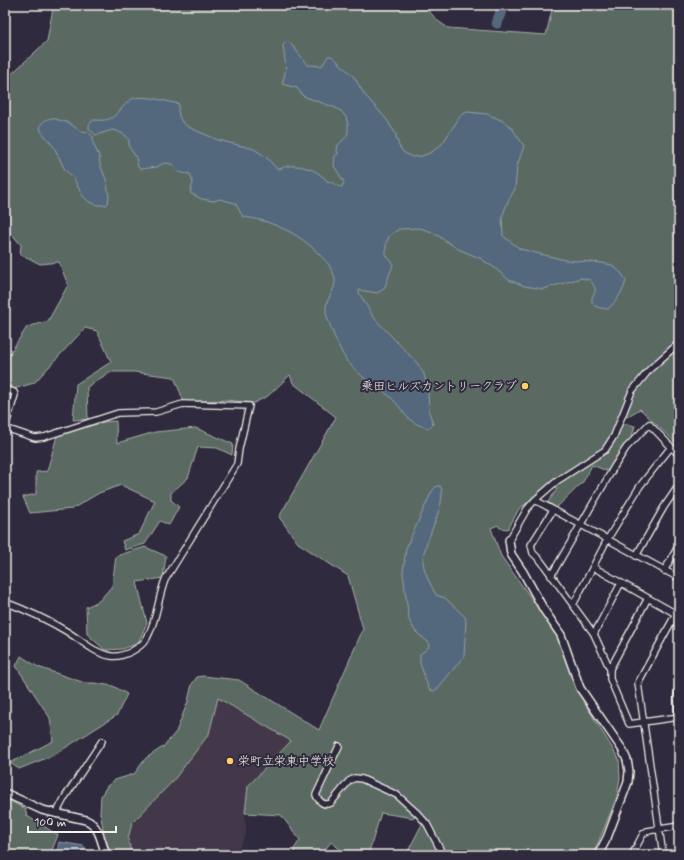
<svg xmlns="http://www.w3.org/2000/svg" width="684" height="860" viewBox="0 0 684 860" font-family="Mynerve,'Klee One',sans-serif">
<style>
.built{fill:#433848}
.green{fill:#5a6b63;stroke:#a7aea6}
.water{fill:#52677d;stroke:#939ea8}
.lines{fill:none;stroke-linecap:round;stroke-linejoin:round}
.river{stroke:#52677d;stroke-width:11}
.minor-casing{stroke:#f4f1e8;stroke-width:8}
.tertiary-casing{stroke:#f4f1e8;stroke-width:10}
.minor{stroke:#2f2a3d;stroke-width:5.5}
.tertiary{stroke:#2f2a3d;stroke-width:7}
.poi-dot{fill:#ffd166;stroke:#2f2a3d;stroke-width:1.5}
.labels{text-anchor:middle;stroke-width:4;stroke-linejoin:round;paint-order:stroke}
.poi-label{font-size:12px;fill:#f4f1e8;stroke:#2f2a3d;text-anchor:end}
</style>
<rect width="100%" height="100%" fill="#2f2a3d"/>
<filter id="ink" filterUnits="userSpaceOnUse"><feTurbulence type="fractalNoise" baseFrequency=".025" numOctaves="2"/><feDisplacementMap in="SourceGraphic" scale="8" xChannelSelector="R" yChannelSelector="G"/><feConvolveMatrix kernelMatrix="1 2 1 2 8 2 1 2 1" color-interpolation-filters="sRGB"/></filter>
<g filter="url(#ink)">
<path class="built" d="M218 698 291 741 248 786 245 813 246 834 237 852 235 855H132L128 839 132 823 173 781 209 734Z"/>
<path class="green" d="M68 5H428V10L438 21 448 28 546 35 553 5H679V446L640 409 618 422 635 426 631 439 607 471 592 465 583 482 556 508 548 502 557 489 550 485 519 509 508 529 500 528 498 525 491 528 501 556 541 612 558 638 576 689 619 759 620 778 617 797 593 855H406L422 824 415 815 414 818 381 813 368 855H339L341 850 331 842 321 855H295L294 849 300 840 281 815 245 813 248 786 291 741 218 698 209 734 173 781 132 823 128 839 132 855H111L105 838 100 813 101 796 107 786 115 780 134 774 146 758 163 747 176 732 188 701 192 684 197 677 203 676 239 680 319 730 363 629 348 576 298 543 279 517 336 417 293 383 290 375 268 396 254 403 226 400 184 402 174 377 134 372H110L87 387 88 419 73 420 76 384 111 362 97 331 85 328 34 383 10 390 5 386 8 371 5 369V354L8 356 27 327 48 321 68 285 59 262 40 264 20 254 21 245 5 226V80L47 41 53 8Z
M116 421 117 443 155 432 196 428 233 444 232 455 217 448 198 447 188 478 171 493V500L179 507 169 525 160 521 145 544 125 550 122 541 139 534 155 501 121 485 99 493 72 509 30 513 23 497 36 494V472L47 471 57 436 103 422Z
M145 547 166 556 163 578 137 582 147 623 138 643 123 649 105 650 87 634 86 607 99 601 112 586 116 556Z
M21 656 38 667 85 683H94L113 686 127 694 117 715 54 755 19 769 10 763 53 741 50 718 16 666Z
M5 798 25 809 27 816 58 835 50 855H5Z"/>
<path class="water" d="M286 42 290 43 308 65 322 66 328 56H332L354 77 364 94 387 120 395 133 399 146 403 152 412 157 422 156 432 152 442 144 461 115 467 112 487 114 503 121 512 128 524 146 517 166 515 189 508 201 502 217 503 236 520 249 565 260 602 263 612 265 621 273 626 280C624 291 616 301 608 309 602 308 590 308 592 298 593 296 594 294 595 292 596 288 593 284 590 280L581 278 543 289 525 286 509 280 496 269 480 258 460 250 432 232 420 228 399 229 390 235 386 243V255L392 262 393 265 384 289 377 293 359 290V293L374 318 417 363 424 374 428 391 429 412 433 424 429 428C404 423 405 409 388 395 381 388 371 384 363 377 358 372 351 366 346 360 340 350 328 323 326 312 324 294 344 289 330 267 328 262 323 259 320 255 303 237 287 229 264 221 258 219 247 218 243 216 240 213 238 207 235 203L219 199 214 201 202 199 190 193 193 183 190 174C180 173 177 172 172 164L164 163 157 167 140 169 138 167 136 157 129 147V140L125 135 117 131 112 130 96 135 89 129V125L93 120C98 120 104 121 109 119 120 115 124 101 135 98 146 95 168 102 179 104L178 110 179 116 182 122 188 127 218 140 254 149 266 157 277 169C282 169 285 166 289 166 303 165 318 170 327 181 333 182 336 187 342 187L344 182 334 166 335 156 338 154 337 150 338 145 347 136 348 131V125L346 117 341 111 336 108 303 96 297 88 282 84C288 66 285 63 283 45Z
M52 118 69 123 80 131 88 132 93 137V143L99 156 100 165 106 179 109 196 108 203 106 205H98L89 202 83 196 73 177 65 170 54 147 41 131 40 126C43 121 46 119 52 118Z
M437 486H440C449 499 424 542 423 558 422 570 431 585 436 595L445 598 465 617 466 621 464 656 438 688 434 691 430 690 428 687 420 663V654L426 650 429 646 428 642 415 631 409 620 403 573 406 548 432 491Z
M59 842 84 846 89 855H56Z"/>
<g class="lines">
<path class="river" d="M497 23 503 5"/>
<g class="minor-casing">
<path id="minor" d="M5 389 14 392 15 395 5 428
M535 500 679 578
M553 510 531 545 533 553 541 561 594 634 610 669V679L629 724 679 717
M509 540 527 509 535 500 557 481 605 450 614 436 632 391 650 369 679 343
M636 556 664 507 679 485
M593 567 678 615
M664 571 679 545
M551 576 614 467 626 448 649 424 679 455
M5 602C26 610 46 619 66 631 80 639 93 653 111 656 123 658 141 648 147 638 157 620 158 598 165 580L237 464 239 449 249 406 183 404 156 412 118 413 44 437 35 438 5 428
M573 605 607 540 640 486 671 447
M594 634 621 583
M610 669 648 598
M339 746 316 795C319 802 324 806 331 803L349 781 355 778 362 779 397 795 417 813 427 824 443 855
M56 814 65 797 102 741
M632 855 643 834 647 831 679 826
M663 855 638 683 679 608"/>
</g>
<g class="tertiary-casing">
<path id="tertiary" d="M509 540 511 554 523 572 544 610 561 635 580 688 622 749 627 760 629 771 628 782 607 838 598 855
M679 689 678 697 679 719
M5 793 42 810 86 820C100 826 101 842 106 855"/>
</g>
<use href="#minor" class="minor"/>
<use href="#tertiary" class="tertiary"/>
</g>
</g>
<g class="poi-dot">
<circle cx="525" cy="386" r="4"/>
<circle cx="230" cy="761" r="4"/>
</g>
<g class="labels">
<g class="poi-label">
<text x="517" y="390">乗田ヒルズカントリークラブ</text>
<text x="238" y="765" text-anchor="start">栄町立栄東中学校</text>
</g>
</g>
<rect width="684" height="860" fill="none" stroke="#2f2a3d" stroke-width="20"/>
<rect x="10" y="10" width="664" height="840" fill="none" stroke="#f4f1e8" stroke-width="1.5" filter="url(#ink)"/>
<path d="M28 826v6h88v-6" fill="none" stroke="#f4f1e8" stroke-width="2"/>
<text x="34" y="826" font-size="12" fill="#f4f1e8" stroke="#2f2a3d" stroke-width="3" paint-order="stroke">100 m</text>
</svg>
